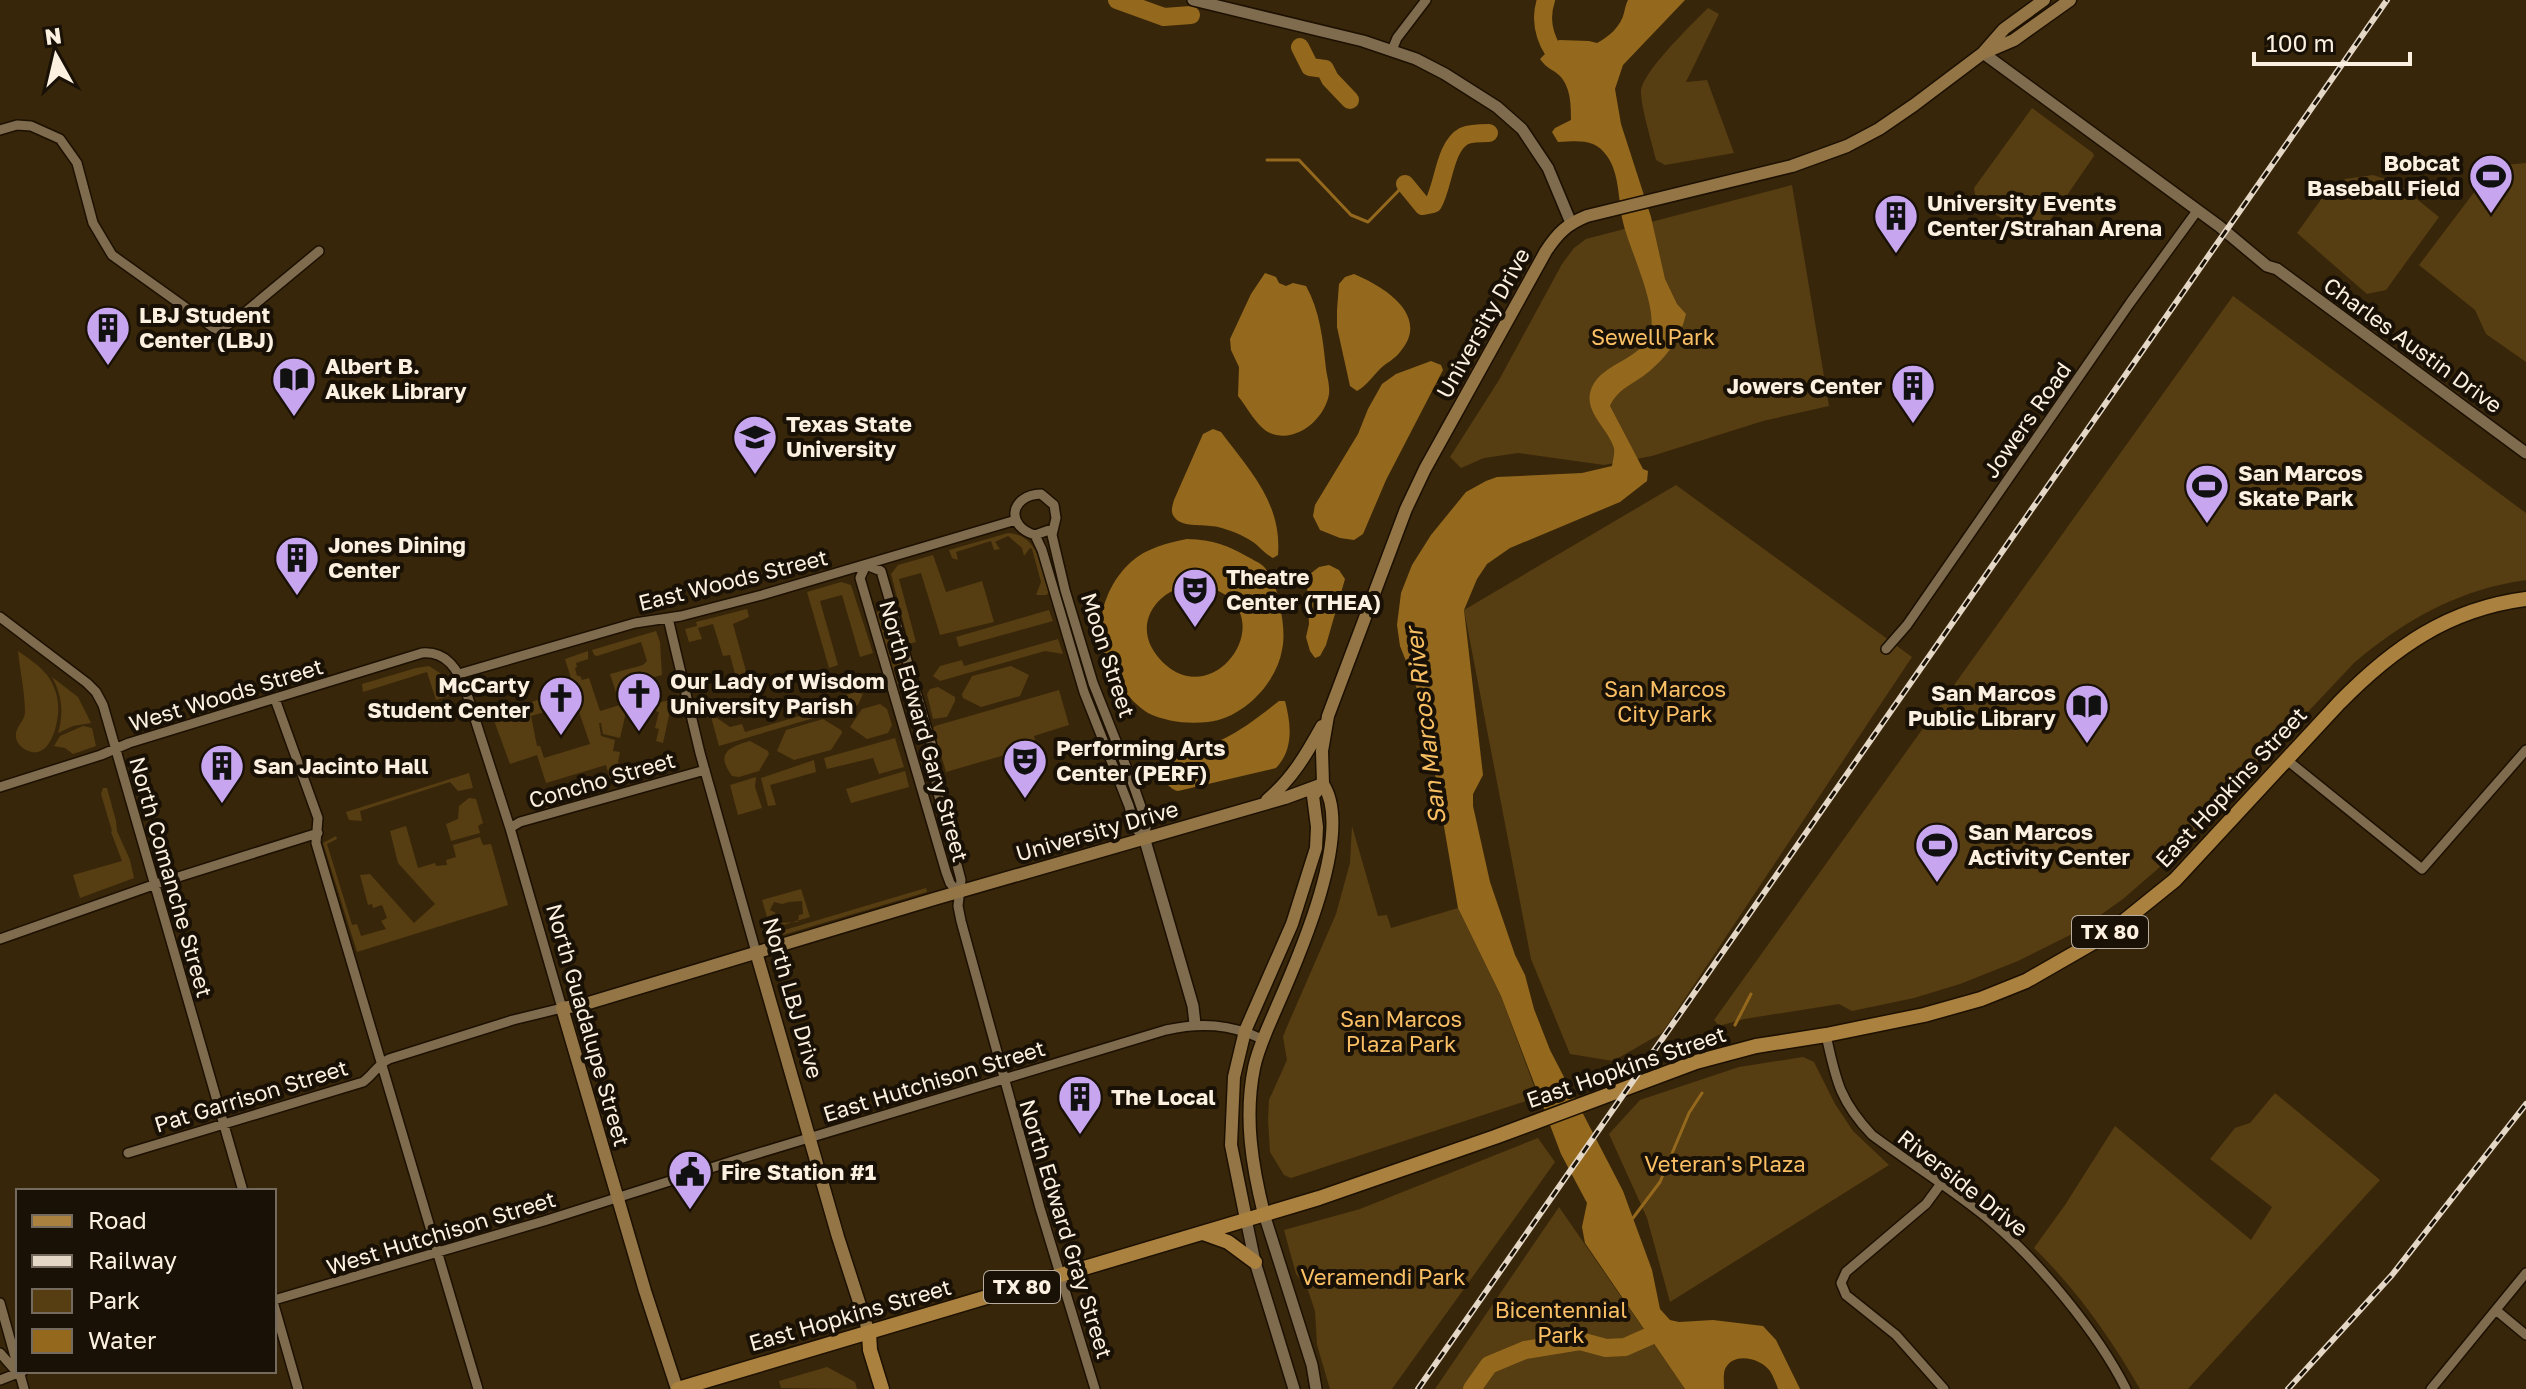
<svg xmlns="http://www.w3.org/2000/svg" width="2526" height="1389" viewBox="0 0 2526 1389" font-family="'Golos Text',sans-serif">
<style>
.green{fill:#563d12;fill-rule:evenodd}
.water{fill:#94691d;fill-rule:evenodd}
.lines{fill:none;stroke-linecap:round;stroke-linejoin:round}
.stream{stroke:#94691d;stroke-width:3}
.river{stroke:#94691d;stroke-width:18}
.minor-casing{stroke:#1c1000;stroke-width:12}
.tertiary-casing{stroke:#1c1000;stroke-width:14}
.secondary-casing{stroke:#1c1000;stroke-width:15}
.primary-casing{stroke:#1c1000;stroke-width:17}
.minor{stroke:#7f6b4e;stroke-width:9}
.tertiary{stroke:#7f6b4e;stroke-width:11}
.secondary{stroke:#947646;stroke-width:12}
.primary{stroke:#aa813f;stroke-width:14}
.rail-casing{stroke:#e4d7c6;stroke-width:6}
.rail{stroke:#191106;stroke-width:3;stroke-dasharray:9;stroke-linecap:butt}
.labels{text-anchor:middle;stroke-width:8;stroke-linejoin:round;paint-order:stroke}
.shield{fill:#191106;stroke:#b8ad9f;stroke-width:2}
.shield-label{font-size:20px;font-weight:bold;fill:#fcf0e0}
.poi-label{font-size:22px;font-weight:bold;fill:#fcf0e0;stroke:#191106;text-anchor:start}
.street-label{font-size:22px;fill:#fcf0e0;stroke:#191106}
.park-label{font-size:22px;fill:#fbc065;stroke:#191106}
.water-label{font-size:24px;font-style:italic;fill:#f8be62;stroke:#191106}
</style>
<rect width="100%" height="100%" fill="#38260a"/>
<path class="green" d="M1708 8 1719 14 1686 82 1707 80 1734 153 1665 165 1656 160C1652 143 1641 107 1641 92 1641 73 1693 23 1708 8Z
M2032 108 2093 153 2094 156 2041 233C2033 226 2027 225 2018 230L1976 200 1974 188Z
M2526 163V362L2486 334 2475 310 2419 265 2494 166Z
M2373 175 2397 183 2439 217 2386 290 2367 294 2297 233 2325 194 2345 179Z
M1792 185 1829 406 1763 421 1652 456 1604 465 1518 453 1484 458 1461 468 1450 457 1499 380 1562 264 1574 248 1586 239Z
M2233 296 2526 513V580C2460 589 2404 620 2354 663L2168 860 2123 899 2078 931 2018 961 1960 984 1914 998 1852 1011 1839 1004 1744 1019 1719 1026 1714 1020Z
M1676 485 1912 657 1662 1033 1613 1061 1570 1054 1531 959 1464 610Z
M1008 533C1039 535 1042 569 1049 593L1046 595H1036L1041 582 1032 549 1030 548 1024 556 1022 548 1008 536 995 542 1000 549 994 550 991 541 956 552 958 560 952 558 949 550Z
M933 555 946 592 982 581 994 622 940 635 921 573 899 579 916 642 909 644 891 574 898 565Z
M841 582 851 585 873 653 860 657 842 595 820 601 838 665 829 668 807 592Z
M883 608 888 610 910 689 899 692 876 613Z
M747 609 749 617 733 624 749 682 738 685 730 655 723 656 713 624 698 628 702 639 689 642 685 629 697 626 696 622Z
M1049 610 1053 621 959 647 956 637Z
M656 631 660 642 662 675 654 677 661 702 671 700 672 702 663 743 656 741 659 729 655 728 659 712 652 710V706L637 702 635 709 627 708 620 738 603 734 601 723H599L601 736 615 740 613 751 620 752 618 762 626 769 611 783 606 765 546 783 537 755 510 764 492 715 574 688 565 659 588 651V659L576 663 577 667 575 668 577 676H580L582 680 589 678 600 711 620 705 610 674 643 665 647 661 641 642 597 656 594 655 592 650ZM576 703 590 744 544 758 540 746H537L531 716Z
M1058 639 1063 654 1045 651 940 681 933 676 940 666 962 660 964 666Z
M18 651C28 658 39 665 47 675 53 683 57 693 58 703 60 720 51 763 26 750 22 748 19 745 17 741 12 729 24 723 25 713 25 693 20 671 18 651Z
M429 666 440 673 449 696 436 700 427 672 363 692 362 684 416 668Z
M1011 666 1029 675 1020 696 981 707 963 698 962 694 972 676Z
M52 677 78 697 91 723 73 726 58 733C64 713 62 695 52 677Z
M938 687 955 697V701L947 717 933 719 927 694 930 689Z
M1059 690 1069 725 1034 736 1035 740 1021 744 1022 750 946 772 933 728 935 726Z
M856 692 863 694 858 705 719 746 710 713 730 727 742 724 745 732 840 704 839 697Z
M880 704 887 709 892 725 888 733 867 739 850 727 862 709Z
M823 719 841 730 842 733 831 750 794 760 777 751 786 730Z
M83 726 92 728 96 746 73 754 65 748 54 746 60 736Z
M895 738 904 767 879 774 873 758 827 769 824 758Z
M750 741 768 751 769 754 759 771 739 777 732 776C715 753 729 747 750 741Z
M814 760 816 772 770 785 776 805 768 806 761 778Z
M905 771 909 787 851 803 846 789Z
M469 773 473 788 458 791 450 782 360 811 362 821 349 820 346 812Z
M756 777 755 787 762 808 738 815 730 785Z
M103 788H107L116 821 117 831 130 860 134 878 80 898 73 875 122 861 111 832 112 831 101 794Z
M469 798 476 799 483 823 478 826 480 833 451 841 446 824 458 819 459 806Z
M406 826 418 868 435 863 436 866 447 865 446 860 456 857 453 845 480 837 483 845 491 844 508 905 357 952 323 843 336 836 337 839 327 844 352 925 357 924 361 936 386 929 381 921 387 918 382 905 373 908 372 904 368 905 360 875 370 874 414 923 435 904 398 863 390 831Z
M1352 826 1378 916 1387 915 1391 928 1458 908 1501 996 1538 1097 1291 1178 1284 1175 1270 1152 1268 1120 1269 1100 1287 1060 1283 1037 1286 1029 1336 914 1350 863Z
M926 888 927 892 783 935 781 931Z
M801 889 810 917 770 929 767 920 772 918 774 921 778 920 780 923 798 922 799 915 803 914 802 901 789 902 782 904 774 902 770 910 776 913 767 917 762 900Z
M1803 1057 1814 1062 1835 1104 1853 1131 1889 1165 1670 1302 1647 1218 1609 1134 1640 1100 1739 1067Z
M2275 1093 2380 1180 2188 1389H2140C2110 1337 2077 1290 2034 1248L2065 1205 2115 1126 2251 1240 2272 1207 2210 1159 2235 1128 2250 1123Z
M1538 1138 1555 1162 1392 1389H1330L1317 1345 1315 1311 1308 1290 1296 1274 1284 1230 1360 1209Z
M1559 1207 1685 1389H1435Z
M827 1367 855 1382 857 1389 781 1388 779 1381Z"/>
<path class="water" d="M1628 0H1685L1623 65 1615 89 1621 124 1651 217 1665 279 1677 304 1686 314C1681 336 1670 353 1653 368 1639 382 1618 387 1610 406L1643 469 1648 471 1647 481 1620 502 1510 548 1487 564 1477 579 1464 610 1483 775 1473 794V806L1490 882 1515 955 1525 975 1534 1009 1550 1050 1623 1191 1652 1270 1660 1309 1670 1320 1679 1322 1713 1320 1763 1326 1776 1340 1800 1389H1778C1776 1383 1773 1376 1770 1371 1761 1358 1733 1351 1725 1369 1723 1375 1724 1383 1724 1389H1685L1585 1243 1582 1227 1587 1203 1561 1154 1501 996 1458 908 1423 704 1400 646 1397 625 1401 593 1412 565 1431 535 1466 492 1486 481 1497 477 1582 473 1612 466C1613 460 1615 453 1614 448 1608 429 1586 414 1590 393 1597 363 1640 362 1650 334 1659 308 1629 249 1623 222 1618 201 1620 174 1607 156 1595 138 1578 141 1558 142L1552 132 1555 128 1571 120C1571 106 1571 88 1560 76 1553 69 1547 69 1540 59L1559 40 1589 41 1597 43C1609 37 1621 26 1624 13 1625 8 1626 4 1628 0Z
M1265 273 1276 277 1279 283 1286 286 1293 283 1306 286C1320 311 1323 340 1326 369 1327 376 1330 386 1329 394 1325 419 1296 444 1270 433 1257 427 1247 407 1238 396L1239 367 1231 350 1230 339 1251 294Z
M1354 274C1385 287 1431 316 1400 352 1395 359 1386 363 1380 369 1372 377 1367 385 1357 391L1350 386 1337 327V310L1339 284 1345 277Z
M1431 361 1441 365 1443 370 1386 480 1363 534 1354 540 1340 538 1320 530 1313 516 1315 505 1358 434 1368 409 1382 384 1396 374Z
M1213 429 1221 432C1250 471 1282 503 1278 555L1273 558C1265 554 1260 547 1253 542 1243 535 1230 530 1218 527 1207 524 1183 528 1175 518 1170 513 1172 507 1174 500L1203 434Z
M1187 539C1214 540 1227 545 1250 558 1255 561 1261 563 1265 568 1274 580 1278 593 1280 607 1283 620 1285 637 1282 650 1276 684 1243 718 1208 722 1187 724 1167 722 1148 713 1138 707 1129 697 1122 688 1090 650 1095 595 1131 562 1146 548 1168 543 1187 539ZM1196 584C1295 601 1214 724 1158 657 1130 623 1159 587 1196 584Z
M1329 565 1339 570 1345 579 1326 645 1320 656 1315 658 1310 651 1306 637 1309 624 1307 583 1310 574 1319 567Z
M1279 701H1285C1291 724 1294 749 1276 768L1178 791C1162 787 1158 764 1163 751 1171 749 1175 752 1182 751 1221 747 1250 724 1279 701Z"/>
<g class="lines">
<path class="stream" d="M1267 160H1299L1351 215 1368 222 1405 184
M1735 1025 1751 994
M1633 1218 1660 1182 1689 1113 1702 1093"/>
<path class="river" d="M1117 0 1164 17 1191 15
M1546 0C1538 24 1547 48 1565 64
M1300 47 1310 67 1325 69 1330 79 1350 100
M1405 184 1423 206 1433 204C1444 185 1444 147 1464 136 1471 133 1481 133 1489 133
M1472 1389 1489 1365 1525 1350 1580 1341 1606 1348 1625 1347 1659 1332"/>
<g class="minor-casing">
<path id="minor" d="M1392 50 1397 38 1426 0
M0 130 17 125 31 126 60 139 77 163 93 223 112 255 214 328 219 330 237 319 319 251
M1052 529 1035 535C1005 526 1010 495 1041 494L1054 505 1056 518 1052 535 1065 590 1093 683 1133 784 1147 824 1144 837
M1035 535 1042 550 1084 692 1129 806 1135 828 1144 837
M866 565 881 571 931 743 937 789 961 880 958 906 961 921 1040 1208 1095 1389
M866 565 860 578 946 872 950 883 958 893
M0 617 87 683 96 692 103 705 243 1191
M668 618 700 753 756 952
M1886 649 1907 625 2130 303 2197 211
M459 674 635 623 681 616 762 595 1016 520
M275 699 318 818 316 843 478 1389
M2287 760 2422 869 2526 750
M0 787 101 755 129 743 422 653C447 651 458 670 466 691L510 828 562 1008 513 1020 389 1059C378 1064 373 1075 363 1082L128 1153
M510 828 520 822 705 770
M0 939 156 884 318 833
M1826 1035C1836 1080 1839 1100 1872 1135 1911 1164 1954 1190 1992 1222 2039 1262 2098 1333 2126 1389
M1940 1185 1926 1204 1846 1272 1841 1283 1846 1295 1896 1335 1944 1389
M274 1300 544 1221 736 1160 1166 1030C1201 1022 1230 1024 1262 1039
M0 1303 24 1389
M274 1305 298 1389
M2497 1311 2526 1335
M0 1353 15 1370
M0 1380 23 1371
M2431 1389 2526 1273"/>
</g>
<g class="tertiary-casing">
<path id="tertiary" d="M1193 0 1363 41 1416 59 1445 74 1497 107 1522 129 1548 168 1571 223
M1983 53 2219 226 2267 266 2277 269 2526 453
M1144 837 1193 1006 1195 1024
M1264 1214 1312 1365 1316 1389
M1246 1219 1255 1262 1294 1389"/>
</g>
<g class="secondary-casing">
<path id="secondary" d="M1986 52 2014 40 2070 0
M1323 784 1322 751 1328 716 1406 509 1425 469 1546 251C1558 233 1567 224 1587 216L1792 166 1847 146 1879 129 1914 105 1983 53 2004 29 2044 0
M1267 800C1292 779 1306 755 1322 726
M756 952 838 1237 869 1333
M1264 1214C1252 1166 1244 1117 1254 1068 1258 1048 1267 1030 1275 1011 1297 961 1355 832 1323 784
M1246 1219 1231 1145 1234 1077 1245 1031 1292 924 1316 848 1317 827 1313 796 1323 784
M677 1389 645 1291 562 1008 582 1005 934 899 1285 798 1323 784"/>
</g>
<g class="primary-casing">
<path id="primary" d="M1203 1233 1228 1242 1255 1262
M869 1333 870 1350 882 1389
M678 1389 1319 1198 1495 1137 1696 1062 1756 1046 1826 1035 1924 1015 1981 999 2026 981 2108 934 2175 880 2339 703C2393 648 2448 609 2526 599"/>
</g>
<use href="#minor" class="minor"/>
<use href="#tertiary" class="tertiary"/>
<use href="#secondary" class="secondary"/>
<use href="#primary" class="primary"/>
<g class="rail-casing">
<path id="rail" d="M1418 1389 2387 0
M2288 1389 2392 1275 2526 1104"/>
</g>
<use href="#rail" class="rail"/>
</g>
<defs>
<g id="stadium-pin" transform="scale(2.3)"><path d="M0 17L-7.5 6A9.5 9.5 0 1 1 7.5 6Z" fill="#c7a6ef" stroke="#191106"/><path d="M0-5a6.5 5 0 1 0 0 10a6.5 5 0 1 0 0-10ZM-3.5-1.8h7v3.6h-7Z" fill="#111"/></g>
<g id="building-pin" transform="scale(2.3)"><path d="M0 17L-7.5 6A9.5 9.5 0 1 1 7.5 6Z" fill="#c7a6ef" stroke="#191106"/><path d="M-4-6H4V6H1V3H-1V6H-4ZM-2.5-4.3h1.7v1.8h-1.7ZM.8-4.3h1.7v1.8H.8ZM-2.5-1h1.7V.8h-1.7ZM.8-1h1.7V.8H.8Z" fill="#111"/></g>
<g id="library-pin" transform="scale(2.3)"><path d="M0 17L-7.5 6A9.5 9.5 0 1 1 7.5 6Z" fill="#c7a6ef" stroke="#191106"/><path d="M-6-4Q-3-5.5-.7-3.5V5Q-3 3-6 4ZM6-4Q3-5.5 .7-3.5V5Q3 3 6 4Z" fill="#111"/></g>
<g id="university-pin" transform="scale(2.3)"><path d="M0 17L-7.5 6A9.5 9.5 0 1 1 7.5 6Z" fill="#c7a6ef" stroke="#191106"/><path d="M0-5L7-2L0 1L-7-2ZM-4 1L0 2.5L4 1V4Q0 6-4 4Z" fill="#111"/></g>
<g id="theatre-pin" transform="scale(2.3)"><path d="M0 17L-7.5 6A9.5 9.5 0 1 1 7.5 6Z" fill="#c7a6ef" stroke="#191106"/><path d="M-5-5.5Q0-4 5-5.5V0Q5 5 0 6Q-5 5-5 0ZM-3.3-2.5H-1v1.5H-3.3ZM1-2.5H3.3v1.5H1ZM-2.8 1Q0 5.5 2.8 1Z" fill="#111"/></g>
<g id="church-pin" transform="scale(2.3)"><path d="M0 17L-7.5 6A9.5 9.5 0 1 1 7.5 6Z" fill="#c7a6ef" stroke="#191106"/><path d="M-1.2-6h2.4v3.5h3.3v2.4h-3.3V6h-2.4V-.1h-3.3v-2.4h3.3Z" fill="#111"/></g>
<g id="civic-pin" transform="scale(2.3)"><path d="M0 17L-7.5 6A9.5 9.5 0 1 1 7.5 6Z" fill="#c7a6ef" stroke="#191106"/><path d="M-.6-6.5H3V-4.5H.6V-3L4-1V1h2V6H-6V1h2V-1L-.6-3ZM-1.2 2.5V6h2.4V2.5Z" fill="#111"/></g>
</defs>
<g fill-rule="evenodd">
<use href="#stadium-pin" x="2491" y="176"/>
<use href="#building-pin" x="1896" y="216"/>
<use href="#building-pin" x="108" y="328"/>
<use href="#library-pin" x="294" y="379"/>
<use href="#building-pin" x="1913" y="386"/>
<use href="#university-pin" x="755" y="437"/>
<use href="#stadium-pin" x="2207" y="486"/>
<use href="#building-pin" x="297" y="558"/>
<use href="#theatre-pin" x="1195" y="590"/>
<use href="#church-pin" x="639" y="694"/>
<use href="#church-pin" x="561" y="698"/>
<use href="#library-pin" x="2087" y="706"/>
<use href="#theatre-pin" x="1025" y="761"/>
<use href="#building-pin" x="222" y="766"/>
<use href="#stadium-pin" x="1937" y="845"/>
<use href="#building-pin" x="1080" y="1097"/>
<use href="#civic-pin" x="690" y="1172"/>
</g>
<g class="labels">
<g class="shield">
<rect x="2072" y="916" width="76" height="32" rx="6"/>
<rect x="984" y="1271" width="76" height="32" rx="6"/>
</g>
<g class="shield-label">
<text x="2110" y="939">TX 80</text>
<text x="1022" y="1294">TX 80</text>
</g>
<g class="poi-label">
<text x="2460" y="171" text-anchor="end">Bobcat<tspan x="2460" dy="25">Baseball Field</tspan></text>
<text x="1927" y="211">University Events<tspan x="1927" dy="25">Center/Strahan Arena</tspan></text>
<text x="139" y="323">LBJ Student<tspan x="139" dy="25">Center (LBJ)</tspan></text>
<text x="325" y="374">Albert B.<tspan x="325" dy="25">Alkek Library</tspan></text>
<text x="1882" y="394" text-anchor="end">Jowers Center</text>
<text x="786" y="432">Texas State<tspan x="786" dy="25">University</tspan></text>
<text x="2238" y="481">San Marcos<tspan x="2238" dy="25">Skate Park</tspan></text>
<text x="328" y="553">Jones Dining<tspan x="328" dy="25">Center</tspan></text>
<text x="1226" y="585">Theatre<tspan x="1226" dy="25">Center (THEA)</tspan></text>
<text x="670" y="689">Our Lady of Wisdom<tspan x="670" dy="25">University Parish</tspan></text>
<text x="530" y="693" text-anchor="end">McCarty<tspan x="530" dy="25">Student Center</tspan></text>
<text x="2056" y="701" text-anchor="end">San Marcos<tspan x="2056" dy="25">Public Library</tspan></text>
<text x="1056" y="756">Performing Arts<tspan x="1056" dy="25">Center (PERF)</tspan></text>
<text x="253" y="774">San Jacinto Hall</text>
<text x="1968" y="840">San Marcos<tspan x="1968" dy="25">Activity Center</tspan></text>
<text x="1111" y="1105">The Local</text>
<text x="721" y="1180">Fire Station #1</text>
</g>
<g class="street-label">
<text transform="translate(1483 323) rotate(-61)" y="8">University Drive</text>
<text transform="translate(2413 345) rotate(36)" y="8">Charles Austin Drive</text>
<text transform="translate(2027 420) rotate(-55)" y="8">Jowers Road</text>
<text transform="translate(733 580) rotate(-14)" y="8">East Woods Street</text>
<text transform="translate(1108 655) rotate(72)" y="8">Moon Street</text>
<text transform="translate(226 695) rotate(-17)" y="8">West Woods Street</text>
<text transform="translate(924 731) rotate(74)" y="8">North Edward Gary Street</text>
<text transform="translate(602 780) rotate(-16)" y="8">Concho Street</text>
<text transform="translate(2231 787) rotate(-47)" y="8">East Hopkins Street</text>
<text transform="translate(1097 831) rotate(-16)" y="8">University Drive</text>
<text transform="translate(171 877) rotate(74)" y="8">North Comanche Street</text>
<text transform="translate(793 998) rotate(74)" y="8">North LBJ Drive</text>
<text transform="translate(588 1025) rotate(74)" y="8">North Guadalupe Street</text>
<text transform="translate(1626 1067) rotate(-19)" y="8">East Hopkins Street</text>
<text transform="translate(934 1081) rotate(-17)" y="8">East Hutchison Street</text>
<text transform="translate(251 1096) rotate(-17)" y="8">Pat Garrison Street</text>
<text transform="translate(1963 1183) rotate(38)" y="8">Riverside Drive</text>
<text transform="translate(1066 1229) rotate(73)" y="8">North Edward Gray Street</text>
<text transform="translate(441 1233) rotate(-17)" y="8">West Hutchison Street</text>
<text transform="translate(850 1315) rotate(-16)" y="8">East Hopkins Street</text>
</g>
<g class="park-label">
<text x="1653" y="345">Sewell Park</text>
<text x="1665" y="697">San Marcos<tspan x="1665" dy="25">City Park</tspan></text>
<text x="1401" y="1027">San Marcos<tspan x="1401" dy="25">Plaza Park</tspan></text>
<text x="1725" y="1172">Veteran's Plaza</text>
<text x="1383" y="1285">Veramendi Park</text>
<text x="1561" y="1318">Bicentennial<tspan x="1561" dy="25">Park</tspan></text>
</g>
<g class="water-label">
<text transform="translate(1426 726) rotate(-97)" y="8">San Marcos River</text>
</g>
</g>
<rect x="16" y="1189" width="260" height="184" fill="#191106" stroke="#746a5d" stroke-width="2"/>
<rect x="32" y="1215" width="40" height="12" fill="#aa813f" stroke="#746a5d" stroke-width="2"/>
<text x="88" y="1229" font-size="24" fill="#fcf0e0">Road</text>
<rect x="32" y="1255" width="40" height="12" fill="#e4d7c6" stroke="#746a5d" stroke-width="2"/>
<text x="88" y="1269" font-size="24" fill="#fcf0e0">Railway</text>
<rect x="32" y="1289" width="40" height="24" fill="#563d12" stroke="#746a5d" stroke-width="2"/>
<text x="88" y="1309" font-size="24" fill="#fcf0e0">Park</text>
<rect x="32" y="1329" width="40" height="24" fill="#94691d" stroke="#746a5d" stroke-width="2"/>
<text x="88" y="1349" font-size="24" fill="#fcf0e0">Water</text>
<g transform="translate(56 56) rotate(352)" stroke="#191106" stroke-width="6" paint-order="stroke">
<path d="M0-6L14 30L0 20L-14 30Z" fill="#fcf0e0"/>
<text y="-12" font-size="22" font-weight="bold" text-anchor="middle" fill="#fcf0e0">N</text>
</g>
<path d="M2254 52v12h156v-12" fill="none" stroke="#fcf0e0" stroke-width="4"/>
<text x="2266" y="52" font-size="24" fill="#fcf0e0" stroke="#191106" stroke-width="6" paint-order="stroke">100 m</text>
</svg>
